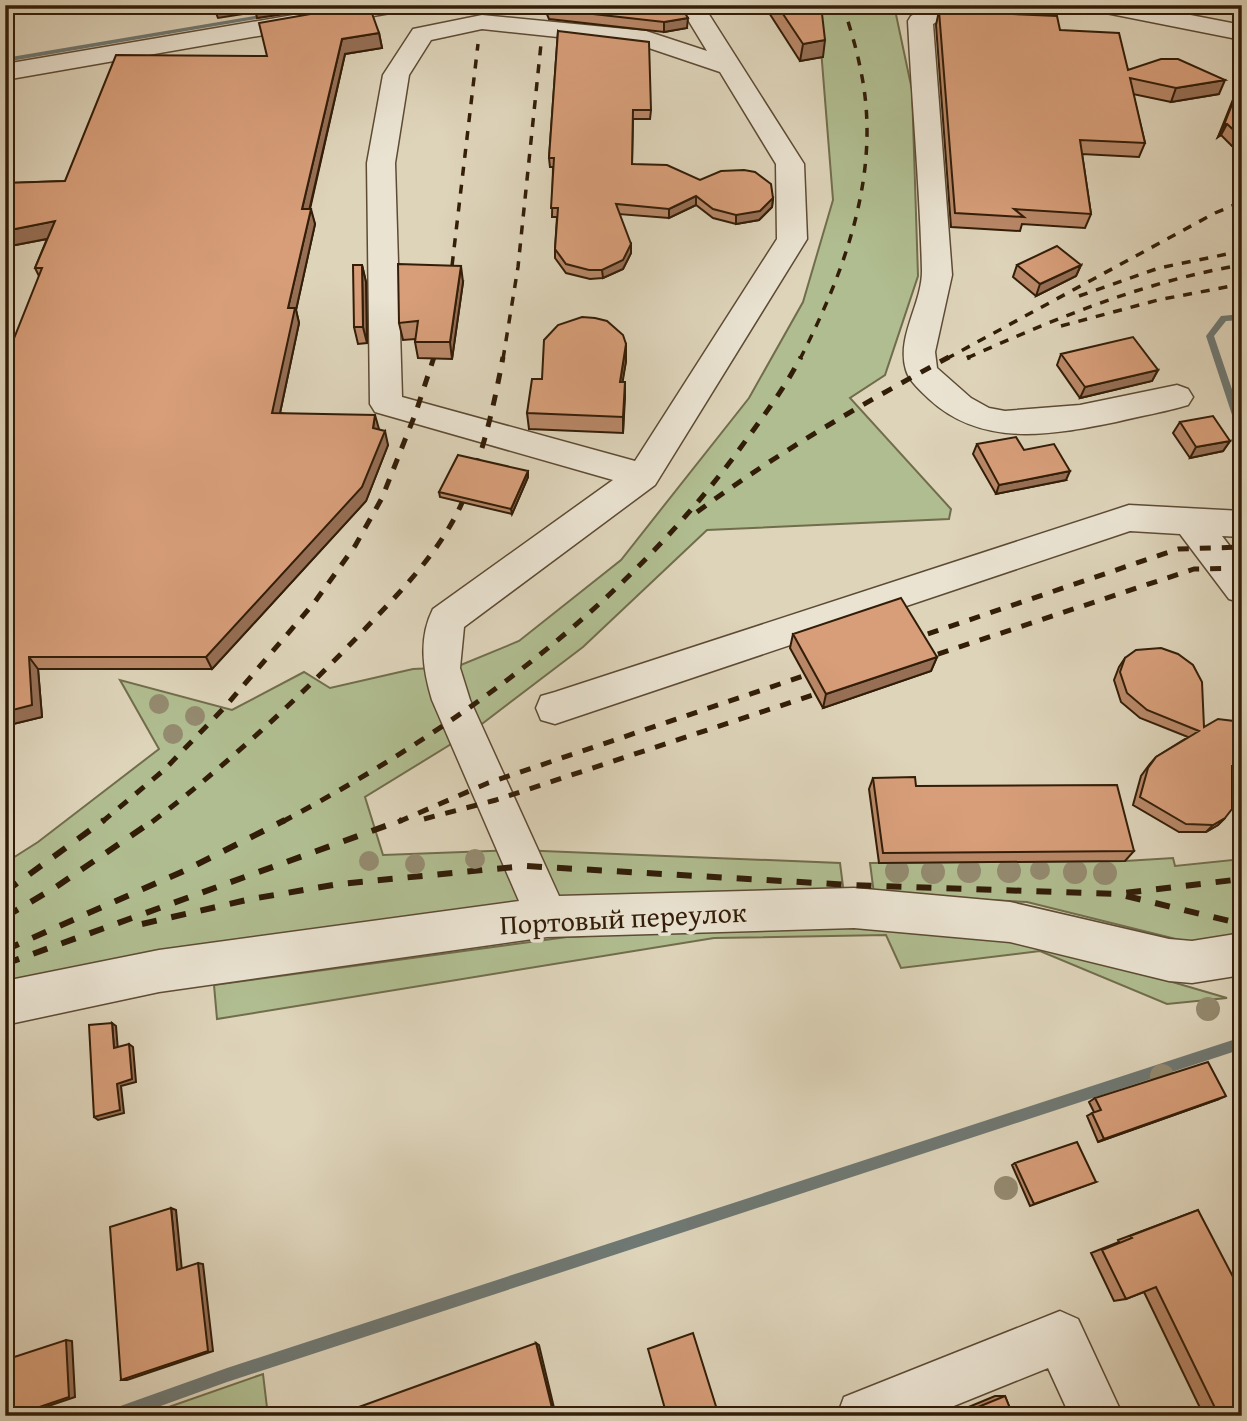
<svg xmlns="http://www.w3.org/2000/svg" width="1247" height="1421" viewBox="0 0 1247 1421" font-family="'Gentium Book Plus',serif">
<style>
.green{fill:#b0bd90;stroke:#716d4c;stroke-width:2}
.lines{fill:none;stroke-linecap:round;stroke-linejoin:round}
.stream{fill:#6f7873;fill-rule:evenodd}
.minor-casing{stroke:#5d4b34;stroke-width:3}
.minor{fill:#eae3d2;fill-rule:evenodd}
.rail-far2{stroke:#321d08;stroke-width:3.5;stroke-dasharray:9 9;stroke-linecap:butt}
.rail-far1{stroke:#321d08;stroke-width:5;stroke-dasharray:11 11;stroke-linecap:butt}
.rail{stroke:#321d08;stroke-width:6;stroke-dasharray:15 15;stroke-linecap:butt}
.tree{fill:#948a6f}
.wall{fill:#b98868;stroke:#321d08;stroke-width:2}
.shaded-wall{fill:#966f55;stroke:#321d08;stroke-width:2}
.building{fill:#d79e79;stroke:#321d08;stroke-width:2}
.labels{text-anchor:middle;stroke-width:7;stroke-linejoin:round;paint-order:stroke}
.street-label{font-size:28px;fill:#321d08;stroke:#eae3d2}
</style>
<rect width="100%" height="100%" fill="#ded4ba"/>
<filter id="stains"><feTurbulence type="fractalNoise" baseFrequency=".00286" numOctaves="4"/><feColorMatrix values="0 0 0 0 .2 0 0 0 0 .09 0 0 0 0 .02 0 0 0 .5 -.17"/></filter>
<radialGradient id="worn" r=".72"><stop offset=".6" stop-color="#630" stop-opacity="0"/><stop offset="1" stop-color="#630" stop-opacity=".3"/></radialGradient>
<path class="green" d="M807 5H894L912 90 918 276 885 375 850 398 951 509 949 519 707 530 583 647 474 730 365 797 383 855 518 850 840 863 844 894 5 987V863L38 842 159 749 120 680 232 710 304 672 330 688 413 669 456 667 519 641 621 560 749 398 803 302 833 200 819 24Z
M1173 858 1175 866 1242 859V940L1204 946 1027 902 874 894 870 863 1125 861Z
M841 923 1046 945 1227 998 1167 1004 1040 951 901 968 886 935 714 938 217 1019 214 985 567 937Z
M263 1374 268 1416H143Z"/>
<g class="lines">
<path class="stream" d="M272 13 274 14V16L5 62V58Z
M1242 314V320L1226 321 1214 336 1242 419V436L1238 433 1206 336 1221 316Z
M1242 1037V1049L227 1382 133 1416H105L107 1411 112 1409 227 1368Z"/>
<g class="minor-casing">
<path id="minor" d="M352 5H408L405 10 396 12 5 80V64Z
M679 5H703L804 164 807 239 655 485 464 627 460 668 470 700 559 896 854 888 1010 902 1169 939 1192 941 1242 933V975L1192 983 1169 981 1010 942 854 928 547 937 159 992 5 1025V981L159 950 519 901 432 700C423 670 418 639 433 609L613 480 375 412 370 404 367 163 383 75 413 29 482 15 646 31 707 51ZM482 29 643 46 720 72 776 164 777 239 635 461 402 397 395 163 409 75 431 40Z
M930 5H961L958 10 933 24 952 275 935 352 937 368 971 398 989 408 1005 411 1080 405 1177 385 1188 389 1193 397 1188 405C1165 412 1140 416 1116 422 1051 435 982 448 929 399 921 391 909 381 906 370 896 337 922 304 922 271 920 188 912 104 908 21L911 16Z
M1089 5H1139L1242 25V40L1101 12 1092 10Z
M1129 505 1242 511V537L1222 536 1242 562V603L1229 599 1180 534 1130 531 555 724 541 720 536 708 541 696 555 692Z
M1060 1311 1078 1319 1123 1416H1070L1048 1368 929 1416H837L844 1397Z"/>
</g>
<use href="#minor" class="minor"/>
<path class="rail-far2" d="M450 283 478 44
M1079 296 1159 268 1242 251
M1061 326 1158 300 1242 284
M967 358C1057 318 1145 281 1242 265
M433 359 439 341
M503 359 518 267 541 44
M800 359C846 269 883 169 860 67 856 46 849 25 843 5
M946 359 1215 213 1242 202"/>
<path class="rail-far1" d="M967 358 970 357
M697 512C777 453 862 404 949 357
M907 641 1178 549 1242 547
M917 661 1194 569 1242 568
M424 819 496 800 834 688
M102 822 164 770 224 708 314 603 355 546 382 498 416 412 434 357
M152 822C228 764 298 699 364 630 400 592 439 553 461 505 482 459 494 406 503 357
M282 822C456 729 617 613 736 454 759 422 783 391 801 357
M398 822 488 783 824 669"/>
<path class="rail" d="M5 892 104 820
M1126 896 1242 924
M5 917 56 887 154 820
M142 924 251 899 339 884 525 866 851 885 1116 894 1242 879
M5 950 186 870 285 820
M5 964 402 820"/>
</g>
<g class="tree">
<circle cx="159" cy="704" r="10"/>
<circle cx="195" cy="716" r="10"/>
<circle cx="173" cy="734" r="10"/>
<circle cx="475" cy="859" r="10"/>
<circle cx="369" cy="861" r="10"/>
<circle cx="415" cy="864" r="10"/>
<circle cx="897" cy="871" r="12"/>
<circle cx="969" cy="871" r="12"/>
<circle cx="1009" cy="871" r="12"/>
<circle cx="1040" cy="870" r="10"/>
<circle cx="933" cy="872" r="12"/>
<circle cx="1075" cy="872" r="12"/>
<circle cx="1105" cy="873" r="12"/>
<circle cx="1208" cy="1009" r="12"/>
<circle cx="1162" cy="1076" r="12"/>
<circle cx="1006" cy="1188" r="12"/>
</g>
<path class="wall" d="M543 5H680L687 28 664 32 549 19Z
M764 5H821L823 57 800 61Z
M939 11 1060 30 1128 70 1219 94 1171 102 1133 94 1145 143 1139 157 1082 154 1091 214 1085 228 1022 224 1020 231 951 227 936 25Z
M558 31 651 110 650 119H633L632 164 773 198 772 207 759 220 736 224 713 218 696 205 669 218 619 214 631 253 623 269 603 278 590 279 566 273 555 258V249L557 217H552L553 167H550L549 158Z
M379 33 382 48 345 54 310 209 315 224 296 310 299 323 280 413 378 429 388 445 366 501 212 669H38L42 717 5 726 39 276 35 268 47 239 5 247 11 183 65 181 267 56Z
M1242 77V149L1232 146 1221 135 1218 137Z
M362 265 366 282 367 343 358 344 354 327Z
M1017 265H1081L1076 276 1036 296 1013 277Z
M463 282 452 359 418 358 415 342V339L403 340 399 323Z
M626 344V361L622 382H625L623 433 529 429 527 413 542 379Z
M1061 354 1158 370 1152 381 1080 398 1057 365Z
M1180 422 1230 441 1223 451 1190 458 1173 433Z
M977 444 1024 450 1066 480 996 494 973 454Z
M528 471V477L512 514 440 497 439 492Z
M793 634 937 657 931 671 823 708 790 648Z
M1125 658 1204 727 1242 722V776L1232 774 1225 818 1218 825 1206 832H1179L1133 805 1141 776 1149 765 1156 757 1188 737 1140 718 1121 702 1114 680 1119 667Z
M873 778 916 786 1134 851 1125 861 879 863 869 789Z
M1095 1098 1219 1099 1098 1142 1087 1116 1094 1112 1089 1102Z
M1015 1163 1096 1182 1030 1206 1012 1165Z
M1198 1210 1242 1416H1204L1144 1292 1126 1299 1114 1301 1091 1253 1119 1242 1118 1240Z
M995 1396H1005L1013 1416H947Z"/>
<path class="shaded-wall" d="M305 5H346L257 18 256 13Z
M254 6 256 12 218 18 216 13Z
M688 18 687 28 664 32V22Z
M379 33 382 48 345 54 306 224 302 209 342 39Z
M825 40 823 57 800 61 803 44Z
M1225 80 1219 94 1171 102 1176 88Z
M1227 124 1221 135 1218 137 1224 125Z
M5 127 13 198 5 183Z
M696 196V205L669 218V209Z
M773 198 772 207 759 220 736 224V215Z
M311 209 315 224 296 310 299 323 277 427 272 413 288 308Z
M55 221 62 236 5 247V231Z
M631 244V253L623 269 603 278 602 270Z
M362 265 366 282 367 343 363 327Z
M1081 265 1076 276 1036 296 1040 284Z
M461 266 463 282 452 359 450 342Z
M626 344V361L620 398V382Z
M1158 370 1152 381 1080 398 1085 387Z
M625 382V398L623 433V417Z
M375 415 379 429 377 442 373 428Z
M385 431 388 445 366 501 212 669 206 657Z
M1230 441 1223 451 1190 458 1196 447Z
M528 471V477L512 514 511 509Z
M1070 471 1066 480 996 494 999 485Z
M29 657 38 669 42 717 5 726V712Z
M937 657 931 671 823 708 826 694Z
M1225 818 1218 825 1206 832 1213 825Z
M112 1023 116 1026 118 1051 114 1048Z
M129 1044 133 1047 136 1082 121 1086 124 1113 98 1120 94 1117Z
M1226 1096 1219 1099 1098 1142 1104 1139Z
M171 1208 176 1210 182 1271 177 1270Z
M198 1263 203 1264 213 1351 127 1380H121Z
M66 1340 72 1341 75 1397 19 1416H13Z
M536 1343 539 1345 556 1416H554Z"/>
<path class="building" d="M214 5H305L256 13 254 6 216 13Z
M362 5H369L379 33 342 39 302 209H311L288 308H295L272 413 375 415 373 428 385 431 362 487 206 657H29L32 705 5 712V361L42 268H35L55 221 5 231V181V183L65 181 116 55 267 56 259 23Z
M547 5H680L688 18 664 22 549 9Z
M777 5H821L825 40 803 44Z
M939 11 1057 16 1060 30 1119 33 1128 70 1161 59H1178L1225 80 1176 88 1130 78 1145 143 1080 140 1091 214 1014 209 1024 217 955 213Z
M558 31 649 42 651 110H633L632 164 667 165 700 180 721 171 744 170 755 172 771 184 773 198 760 211 736 215 713 209 696 196 669 209 616 204 631 244 623 260 602 270H589L566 264 555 249 558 208H551L554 158H549Z
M1242 79V135L1238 134 1227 124 1224 125Z
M1057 246 1081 265 1040 284 1017 265Z
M398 264 461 266 450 342H415L418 321 399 323Z
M353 265H362L363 327H354Z
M582 317 595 318 607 321 623 335 626 344 620 382H625L623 417 527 413 532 379H542L544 340 558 325Z
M1133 337 1158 370 1085 387 1061 354Z
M1213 416 1230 441 1196 447 1180 422Z
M1016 437 1024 450 1054 444 1070 471 999 485 977 444Z
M458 455 528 471 511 509 439 492Z
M901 598 937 657 826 694 793 634Z
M1161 648 1178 654 1193 665 1202 682 1204 727 1218 719 1242 722V767L1232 766V809L1225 818 1213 825 1186 824 1140 797 1148 768 1156 757 1199 731 1147 710 1127 693 1120 672 1125 658 1136 650Z
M915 777 916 786 1117 785 1134 851 883 853 873 778Z
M112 1023 114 1048 129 1044 132 1079 117 1084 120 1110 94 1117 89 1025Z
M1208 1062 1226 1096 1104 1139 1092 1113 1101 1110 1095 1098Z
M1077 1142 1096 1182 1034 1204 1015 1163Z
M171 1208 177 1270 198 1263 208 1351 121 1380 110 1227Z
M1198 1210 1242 1294V1416H1219L1156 1287 1126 1299 1102 1250 1132 1238 1130 1236Z
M693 1333 719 1416H667L648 1349Z
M66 1340 69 1397 13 1416H5V1360Z
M536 1343 554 1416H334Z
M1005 1396 1013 1416H956Z"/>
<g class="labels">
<g class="street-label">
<text transform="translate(623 918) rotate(-3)" y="10">Портовый переулок</text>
</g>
</g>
<rect width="1247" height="1421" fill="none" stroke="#ded4ba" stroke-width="28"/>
<rect x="7" y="7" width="1233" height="1407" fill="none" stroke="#321d08" stroke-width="3.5"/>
<rect x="14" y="14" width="1219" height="1393" fill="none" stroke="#321d08" stroke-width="2"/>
<rect width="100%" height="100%" filter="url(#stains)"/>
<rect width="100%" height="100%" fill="url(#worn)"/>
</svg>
